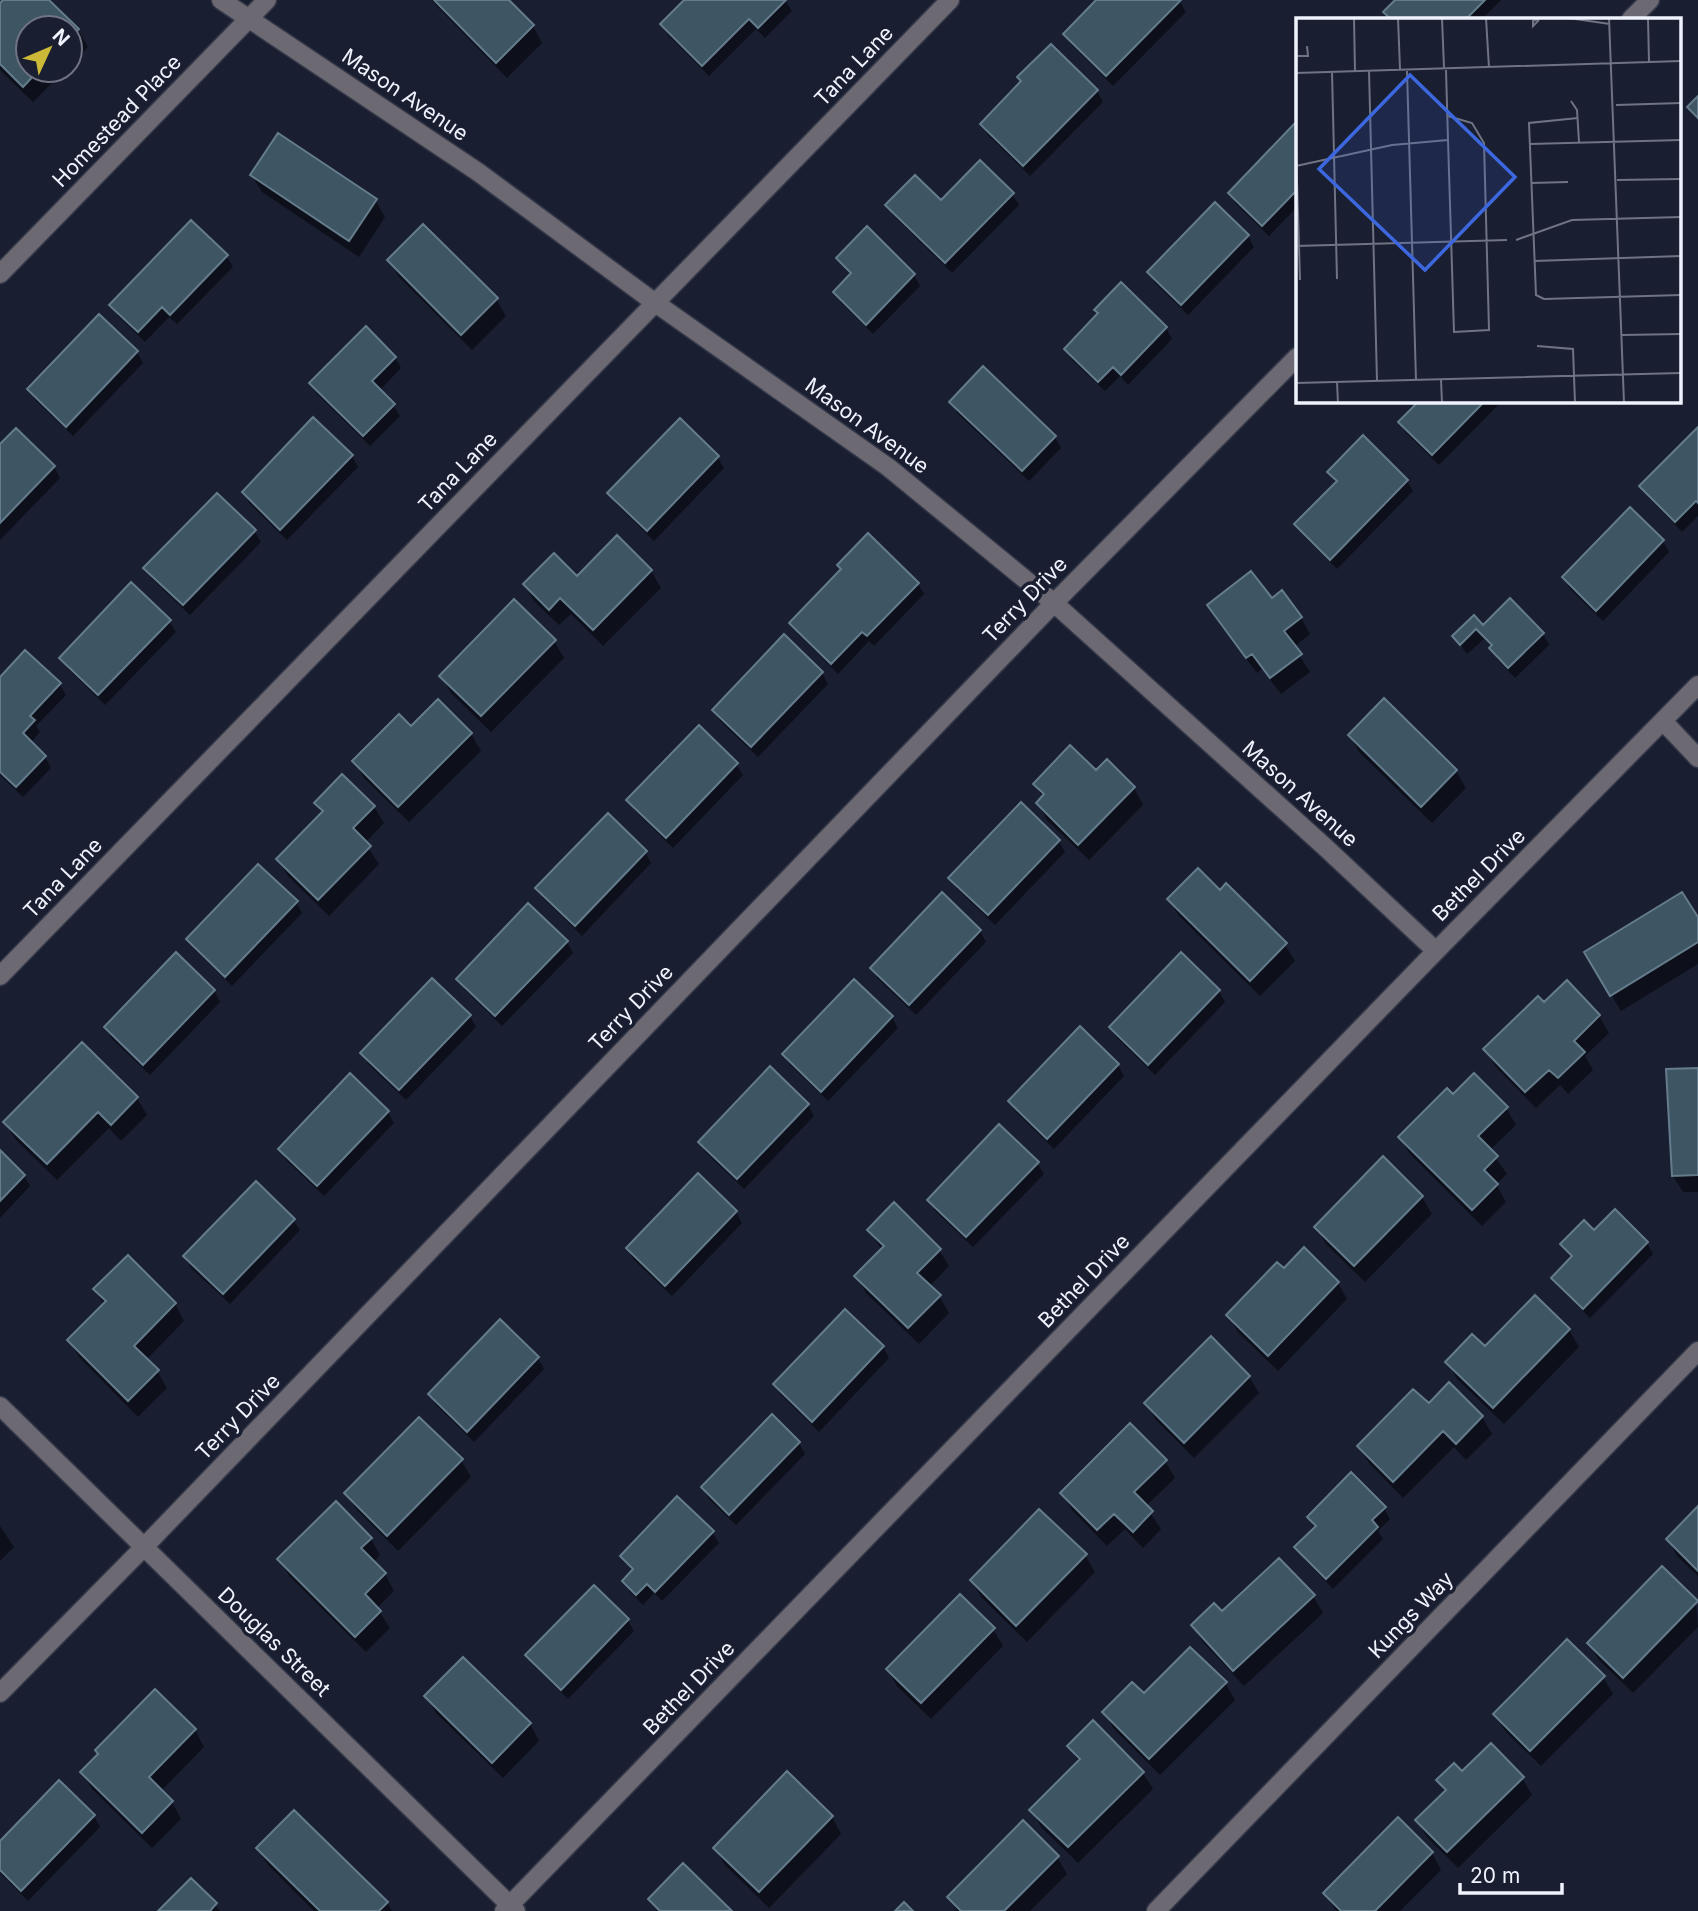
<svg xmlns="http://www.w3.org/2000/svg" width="1698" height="1911" viewBox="0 0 1698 1911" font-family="Inter,sans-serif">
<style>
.shadow{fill:#0007}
.building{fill:#3e5564;stroke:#647c8c;stroke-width:2}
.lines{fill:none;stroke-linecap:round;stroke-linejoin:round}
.minor-casing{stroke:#333849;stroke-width:21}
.minor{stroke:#6d6973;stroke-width:18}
.labels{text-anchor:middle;stroke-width:7;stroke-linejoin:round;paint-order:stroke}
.street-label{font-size:21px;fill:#eff3fd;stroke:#191e31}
.inset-road{fill:none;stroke:#6f7383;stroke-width:2}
.view{fill:#3c67de;fill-opacity:0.15;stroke:#3c67de;stroke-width:3.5}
.inset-edge{fill:none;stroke:#eff3fd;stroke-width:3.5}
</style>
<rect width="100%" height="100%" fill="#191e31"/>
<path class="shadow" d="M6 0H47L78 30 88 47 70 65V28H28V70H65L33 102 0 70V6Z
M431 0H507L533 26 542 43 507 78Z
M686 0H785L792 11 765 38 756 29 709 76 668 35 662 24Z
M1099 0H1179L1186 12 1113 86 1072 45 1065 34Z
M1397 0H1501L1482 19H1389L1385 12Z
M1097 91 1103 102 1030 176 988 135 982 124Z
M1296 125 1297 207 1269 236 1236 204 1230 193Z
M252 176 375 200 385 217 359 257 262 192Z
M1012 194 1019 205 952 273 894 216 888 205Z
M1248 236 1254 247 1188 315 1155 283 1149 272Z
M226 256 233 267 177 324 169 317 145 342 118 316 112 305Z
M838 258 914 275 920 286 873 334 841 303 835 292 851 276Z
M389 260 496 299 506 316 472 350 399 277Z
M99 316 137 352 143 363 73 436 35 400 29 389Z
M1166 328 1172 339 1128 385 1120 376 1105 391 1072 360 1066 349Z
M395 358 401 368 379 391 393 405 400 416 370 446 317 394 311 383Z
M1421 401H1502L1439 465 1406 433 1400 423Z
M951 402 1055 437 1061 448 1029 481 957 413Z
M1698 429V516L1682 532 1648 497 1642 487Z
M0 447 54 467 60 478 0 540Z
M352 456 358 467 287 540 250 504 244 493Z
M717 457 724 468 654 541 616 504 610 494Z
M1330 473 1407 481 1413 491 1337 569 1303 535 1297 524 1336 484Z
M1630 510 1663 541 1669 552 1603 621 1570 589 1564 578Z
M254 531 261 542 190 615 152 579 146 568Z
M617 537 651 571 661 588 603 646 571 614 559 625 534 601 525 584 577 578Z
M842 571 918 584 924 594 874 646 869 641 838 674 798 634 792 623Z
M1271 600 1301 618 1310 634 1294 647 1310 672 1281 694 1262 669 1257 673 1218 622 1209 606Z
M1510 601 1543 634 1549 645 1515 678 1497 659 1492 647 1484 639 1467 654 1454 636 1474 617 1483 627Z
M169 621 176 632 105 705 68 669 61 658Z
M554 641 564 658 491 732 451 693 442 676Z
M822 673 828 684 758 757 720 721 714 710Z
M0 679 59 684 66 695 36 726 40 732 30 743 45 757 51 768 23 797 0 775Z
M1384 701 1456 771 1466 788 1432 823 1359 752 1350 736Z
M438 702 471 734 481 751 409 822 364 778 354 761 411 728Z
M736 764 743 775 673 848 635 811 629 800Z
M1096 773 1134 788 1143 805 1089 860 1047 820 1038 803 1043 798 1035 784Z
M316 803 374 807 384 823 365 843 379 864 329 916 288 876 278 859 322 813Z
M1059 841 1065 852 995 925 957 889 950 878Z
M645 852 651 863 582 936 544 899 537 889Z
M1220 892 1285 945 1295 961 1260 996 1179 916 1169 899Z
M296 902 302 913 232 986 195 950 188 939Z
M1698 921V964L1621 1011 1586 953Z
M980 931 986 942 916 1015 878 979 872 968Z
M567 942 573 953 502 1026 465 990 458 979Z
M432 980 470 1016 476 1027 406 1100 368 1064 362 1053Z
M214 991 220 1002 150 1075 112 1039 106 1028Z
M1219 991 1225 1002 1155 1075 1117 1038 1111 1027Z
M1544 1005 1599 1016 1609 1033 1585 1056 1593 1070 1568 1094 1560 1085 1536 1108 1495 1066 1485 1049Z
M892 1017 898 1028 828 1101 790 1065 784 1054Z
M82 1044 137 1098 147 1115 121 1141 109 1128 57 1180 15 1139 5 1122Z
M1118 1065 1124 1076 1054 1149 1016 1112 1010 1101Z
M1698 1069V1192H1683L1673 1176Z
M350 1076 388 1112 394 1123 324 1196 286 1160 280 1149Z
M1453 1097 1506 1108 1516 1125 1490 1150 1507 1174 1496 1184 1506 1202 1482 1226 1410 1154 1400 1138Z
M808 1105 814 1116 744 1189 706 1153 700 1142Z
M0 1152 24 1176 30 1186 0 1218Z
M1037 1163 1044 1174 973 1247 935 1211 929 1200Z
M1422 1197 1432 1214 1365 1282 1326 1244 1316 1227Z
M736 1212 742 1223 672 1296 634 1260 628 1249Z
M293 1220 300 1230 230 1304 191 1268 185 1257Z
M869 1230 939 1250 949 1266 929 1287 939 1296 949 1313 919 1344 866 1293 856 1276 882 1250Z
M1594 1233 1647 1243 1653 1254 1590 1318 1560 1289 1553 1278 1572 1259 1563 1245Z
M128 1257 175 1304 184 1321 146 1360 157 1371 167 1388 138 1417 79 1357 69 1340 104 1305 95 1289Z
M1338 1283 1347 1299 1278 1371 1238 1332 1228 1315Z
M845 1311 883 1347 889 1358 819 1432 781 1395 775 1384Z
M1569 1330 1579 1347 1504 1424 1457 1379 1447 1362 1485 1349Z
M538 1358 544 1369 474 1442 436 1405 430 1394Z
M1249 1377 1259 1393 1194 1458 1156 1420 1147 1404Z
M1449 1385 1482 1417 1492 1434 1466 1460 1454 1447 1403 1498 1369 1463 1359 1447 1429 1406Z
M799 1443 805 1454 736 1525 709 1499 703 1488Z
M461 1460 471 1477 398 1551 356 1509 346 1493Z
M1165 1461 1175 1478 1146 1506 1161 1529 1143 1548 1125 1529 1107 1546 1072 1510 1062 1493Z
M1384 1508 1390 1519 1378 1531 1383 1539 1333 1589 1303 1558 1297 1548 1315 1529 1309 1518Z
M1698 1509V1576L1677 1556 1668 1539Z
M0 1526 14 1547 0 1561Z
M712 1532 719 1543 662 1601 654 1593 643 1605 630 1592 624 1581 633 1572 622 1556Z
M371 1539 380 1555 373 1563 385 1574 394 1591 377 1608 390 1628 366 1652 289 1576 280 1560Z
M1085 1555 1095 1572 1027 1642 981 1597 972 1581Z
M594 1587 628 1621 634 1631 568 1699 534 1666 527 1655Z
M1313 1596 1323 1613 1244 1686 1203 1642 1193 1626 1222 1614Z
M1696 1603 1698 1627 1633 1693 1599 1660 1589 1643Z
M993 1629 1003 1646 931 1719 897 1686 888 1670Z
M1603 1677 1613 1694 1541 1766 1505 1731 1495 1714Z
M1225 1683 1235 1700 1160 1775 1114 1729 1105 1713 1144 1696Z
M155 1691 195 1730 204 1747 161 1791 172 1802 181 1819 152 1848 92 1789 82 1772Z
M427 1697 530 1724 539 1741 503 1778 436 1713Z
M1069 1746 1143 1773 1153 1789 1078 1863 1041 1827 1032 1810 1079 1763Z
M1522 1778 1532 1795 1458 1868 1427 1837 1417 1820 1445 1793 1438 1781Z
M94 1816 100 1827 28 1901 0 1873V1843Z
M832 1817 841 1834 769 1908 725 1865 715 1848Z
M258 1849 387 1903 392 1911H314L268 1865Z
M1432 1853 1441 1870 1400 1911H1336L1325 1893Z
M1057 1857 1067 1874 1030 1911H957L949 1897Z
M191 1880 220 1911H160Z"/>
<path class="building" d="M3 0H49L79 29 70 39V28H28V70H39L23 87 0 64V3Z
M434 0H509L534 25 496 63Z
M684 0H786L758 28 749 19 702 66 660 24Z
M1096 0H1181L1106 76 1063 34Z
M1395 0H1485L1466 19H1391L1383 12Z
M1051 44 1098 90 1023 166 980 124 1021 81 1017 77Z
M1698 96V118L1687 107Z
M1296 122 1297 190 1262 226 1228 193Z
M278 133 377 199 349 241 250 175Z
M980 160 1014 193 945 263 885 205 915 175 941 200Z
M1215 202 1249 235 1181 305 1147 272Z
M191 220 228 255 170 315 162 307 138 332 109 305Z
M423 224 498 298 461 335 387 260Z
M867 226 915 274 866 325 833 292 851 273 836 258Z
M1121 282 1167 327 1121 375 1113 367 1098 382 1064 349 1098 313 1094 310Z
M99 314 138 351 66 427 27 389Z
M366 326 396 357 372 381 395 404 363 436 309 383Z
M983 366 1056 436 1022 471 949 402Z
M1419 401H1485L1432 455 1398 422Z
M313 417 353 455 280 530 242 492Z
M680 418 719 456 647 531 607 493Z
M1698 427V503L1696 501 1675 522 1639 486Z
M16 428 55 466 0 523V444Z
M1363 435 1408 480 1330 560 1294 524 1337 481 1327 472Z
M217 493 256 530 183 605 143 568Z
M1630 507 1664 540 1596 611 1562 577Z
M868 533 919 583 867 636 862 632 831 664 789 623 841 569 837 565Z
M617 535 652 570 593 630 560 598 549 610 523 584 554 553 577 576Z
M1251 571 1272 598 1282 590 1302 617 1284 631 1302 654 1270 678 1252 654 1246 658 1207 605Z
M131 582 171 620 98 695 59 658Z
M1510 598 1544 633 1508 668 1489 648 1492 645 1476 629 1460 645 1452 636 1474 615 1483 625Z
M514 599 556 640 481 716 439 676Z
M784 634 823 672 751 747 712 710Z
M25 650 61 683 30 716 35 720 23 733 46 756 16 787 0 772V677Z
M1384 698 1457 770 1421 807 1348 735Z
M438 699 472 733 398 807 352 761 399 714 411 726Z
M699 725 738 763 666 838 626 800Z
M1070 745 1096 770 1107 759 1135 787 1078 845 1036 803 1044 794 1033 784Z
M342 774 375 806 353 828 371 846 318 900 276 859 323 811 314 803Z
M1021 802 1060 840 988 915 948 878Z
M608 813 647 851 575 926 535 888Z
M258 864 298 901 225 977 186 939Z
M1198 868 1220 890 1226 883 1287 943 1250 981 1167 899Z
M942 892 981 930 909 1005 870 968Z
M1682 892 1698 917V942L1610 996 1584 952Z
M528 903 568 941 495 1016 456 979Z
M176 952 215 990 143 1065 104 1027Z
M1181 952 1220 990 1148 1065 1109 1027Z
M432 978 471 1015 399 1090 360 1053Z
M854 979 893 1016 821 1092 782 1054Z
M1567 980 1600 1015 1574 1041 1585 1052 1558 1078 1549 1070 1525 1092 1483 1049 1538 996 1544 1002Z
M1080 1026 1119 1064 1047 1139 1008 1101Z
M82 1042 138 1097 111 1125 98 1112 47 1164 3 1122Z
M770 1066 809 1104 737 1179 698 1142Z
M1698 1068V1175L1672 1176 1666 1069Z
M350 1073 389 1111 317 1186 278 1149Z
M1474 1073 1508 1107 1478 1136 1498 1156 1484 1170 1498 1184 1472 1210 1398 1137 1447 1088 1453 1094Z
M999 1124 1039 1162 966 1237 927 1200Z
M0 1150 25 1175 0 1201Z
M1383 1156 1423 1196 1354 1266 1314 1227Z
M698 1173 737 1211 665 1286 626 1248Z
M256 1181 295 1219 223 1294 183 1256Z
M894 1202 941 1249 917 1273 941 1295 908 1328 854 1276 884 1246 867 1230Z
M1615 1209 1648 1242 1583 1309 1551 1278 1572 1256 1560 1244 1584 1220 1594 1230Z
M1304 1247 1339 1282 1268 1356 1226 1315 1277 1262 1284 1268Z
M128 1255 176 1303 134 1346 159 1370 128 1401 67 1340 106 1301 93 1289Z
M1535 1295 1570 1329 1493 1408 1445 1362 1472 1334 1485 1346Z
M845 1309 884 1346 812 1422 773 1384Z
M500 1319 539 1357 467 1432 428 1394Z
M1211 1336 1250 1376 1184 1443 1144 1403Z
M1449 1382 1483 1416 1456 1444 1443 1431 1393 1482 1357 1446 1413 1389 1429 1403Z
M772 1414 800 1442 729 1515 701 1487Z
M419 1417 463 1459 387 1536 344 1493Z
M1130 1423 1167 1460 1134 1492 1153 1511 1133 1532 1114 1514 1097 1530 1060 1493Z
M1351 1472 1386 1507 1372 1520 1378 1527 1326 1579 1294 1547 1316 1526 1307 1517Z
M677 1496 714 1531 655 1592 647 1584 636 1595 622 1581 633 1569 620 1556Z
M336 1501 372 1538 361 1548 386 1573 365 1594 381 1611 355 1637 277 1559Z
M1698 1506V1571L1666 1539Z
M1039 1509 1087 1554 1016 1626 970 1580Z
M1279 1558 1315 1595 1233 1671 1191 1625 1214 1603 1222 1611Z
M1662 1566 1698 1601 1623 1678 1587 1643Z
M594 1585 629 1619 561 1690 525 1655Z
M960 1594 995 1628 921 1703 886 1669Z
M1567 1639 1605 1676 1530 1751 1493 1714Z
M1190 1647 1227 1682 1149 1759 1102 1712 1132 1682 1144 1693Z
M463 1657 531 1723 492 1763 424 1696Z
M155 1689 196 1729 149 1777 173 1801 142 1833 80 1772 98 1754 95 1750Z
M1093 1720 1144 1772 1068 1847 1029 1810 1080 1759 1067 1746Z
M1491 1743 1524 1777 1447 1852 1415 1820 1446 1790 1436 1780 1454 1763 1462 1771Z
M787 1771 833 1816 759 1892 713 1848Z
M59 1780 95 1815 21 1891 0 1870V1841Z
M294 1810 388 1902 379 1911H320L256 1848Z
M1398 1817 1433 1852 1375 1911H1341L1323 1893Z
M1023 1820 1059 1856 1004 1911H961L947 1897Z
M683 1863 732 1911H660L648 1899Z
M191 1878 217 1903 210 1911H158Z
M904 1902 913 1911H895Z"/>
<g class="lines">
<g class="minor-casing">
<path id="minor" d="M221 0 478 172 654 302 888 467 1054 603 1325 847 1436 951
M1631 19 1650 0
M0 274 267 0
M1663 721 1698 758
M0 976 950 0
M0 1406 516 1911
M0 1693 144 1547 1054 603 1297 357
M504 1911 1436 951 1698 685
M1156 1911 1698 1351"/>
</g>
<use href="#minor" class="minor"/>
</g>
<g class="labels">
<g class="street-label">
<text transform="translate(854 66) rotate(-46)" y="7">Tana Lane</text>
<text transform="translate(405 95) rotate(34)" y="7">Mason Avenue</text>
<text transform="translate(117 121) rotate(-46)" y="7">Homestead Place</text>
<text transform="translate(867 426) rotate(36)" y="7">Mason Avenue</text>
<text transform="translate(458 472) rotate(-46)" y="7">Tana Lane</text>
<text transform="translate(1025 600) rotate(-46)" y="7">Terry Drive</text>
<text transform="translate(1300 794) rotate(42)" y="7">Mason Avenue</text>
<text transform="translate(1479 875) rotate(-45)" y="7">Bethel Drive</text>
<text transform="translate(63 878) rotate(-46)" y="7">Tana Lane</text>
<text transform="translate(631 1008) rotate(-46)" y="7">Terry Drive</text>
<text transform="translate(1084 1281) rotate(-46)" y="7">Bethel Drive</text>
<text transform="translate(238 1417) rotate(-46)" y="7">Terry Drive</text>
<text transform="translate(1411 1615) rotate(-46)" y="7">Kungs Way</text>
<text transform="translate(274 1642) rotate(44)" y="7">Douglas Street</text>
<text transform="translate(689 1688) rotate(-46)" y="7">Bethel Drive</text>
</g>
</g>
<g transform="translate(1296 18)">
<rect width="385" height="385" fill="#191e31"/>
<path class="inset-road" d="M58 0 59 54M102 0 104 51M146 0 148 50M190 0 193 50M272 0 314 6M313 0 328 385M352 0 353 44M243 2 237 8V3L244 0M0 38H12L11 28M150 52 152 122 158 314 193 312 188 125 176 105 152 98M73 53 81 363M111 53 120 362M36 54 41 261M0 55 385 43M275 83 281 92 283 124M320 87 385 85M282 100 233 105 240 277 248 281 385 277M234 126 385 122M0 129 4 262M0 148 96 127 152 122M321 162 385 161M235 165 272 164M220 222 276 202 385 199M0 228 211 222M238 243 385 238M326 317 385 316M241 328 277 331 279 385M145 362 146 385M41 364 42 385M0 365 385 355"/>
<path class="view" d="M114 57 219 159 129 252 23 151Z"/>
<rect width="385" height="385" class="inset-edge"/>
</g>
<g transform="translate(49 49) rotate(46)"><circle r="33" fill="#191e31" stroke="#6f7383" stroke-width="2"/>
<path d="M0-5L12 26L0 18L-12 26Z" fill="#cdb938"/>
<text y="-10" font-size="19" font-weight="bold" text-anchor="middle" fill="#eff3fd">N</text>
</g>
<path d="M1460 1883v10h102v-10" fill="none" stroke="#eff3fd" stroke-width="3.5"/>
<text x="1470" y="1883" font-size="21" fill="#eff3fd" stroke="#191e31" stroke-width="5" paint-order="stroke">20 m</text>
</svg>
